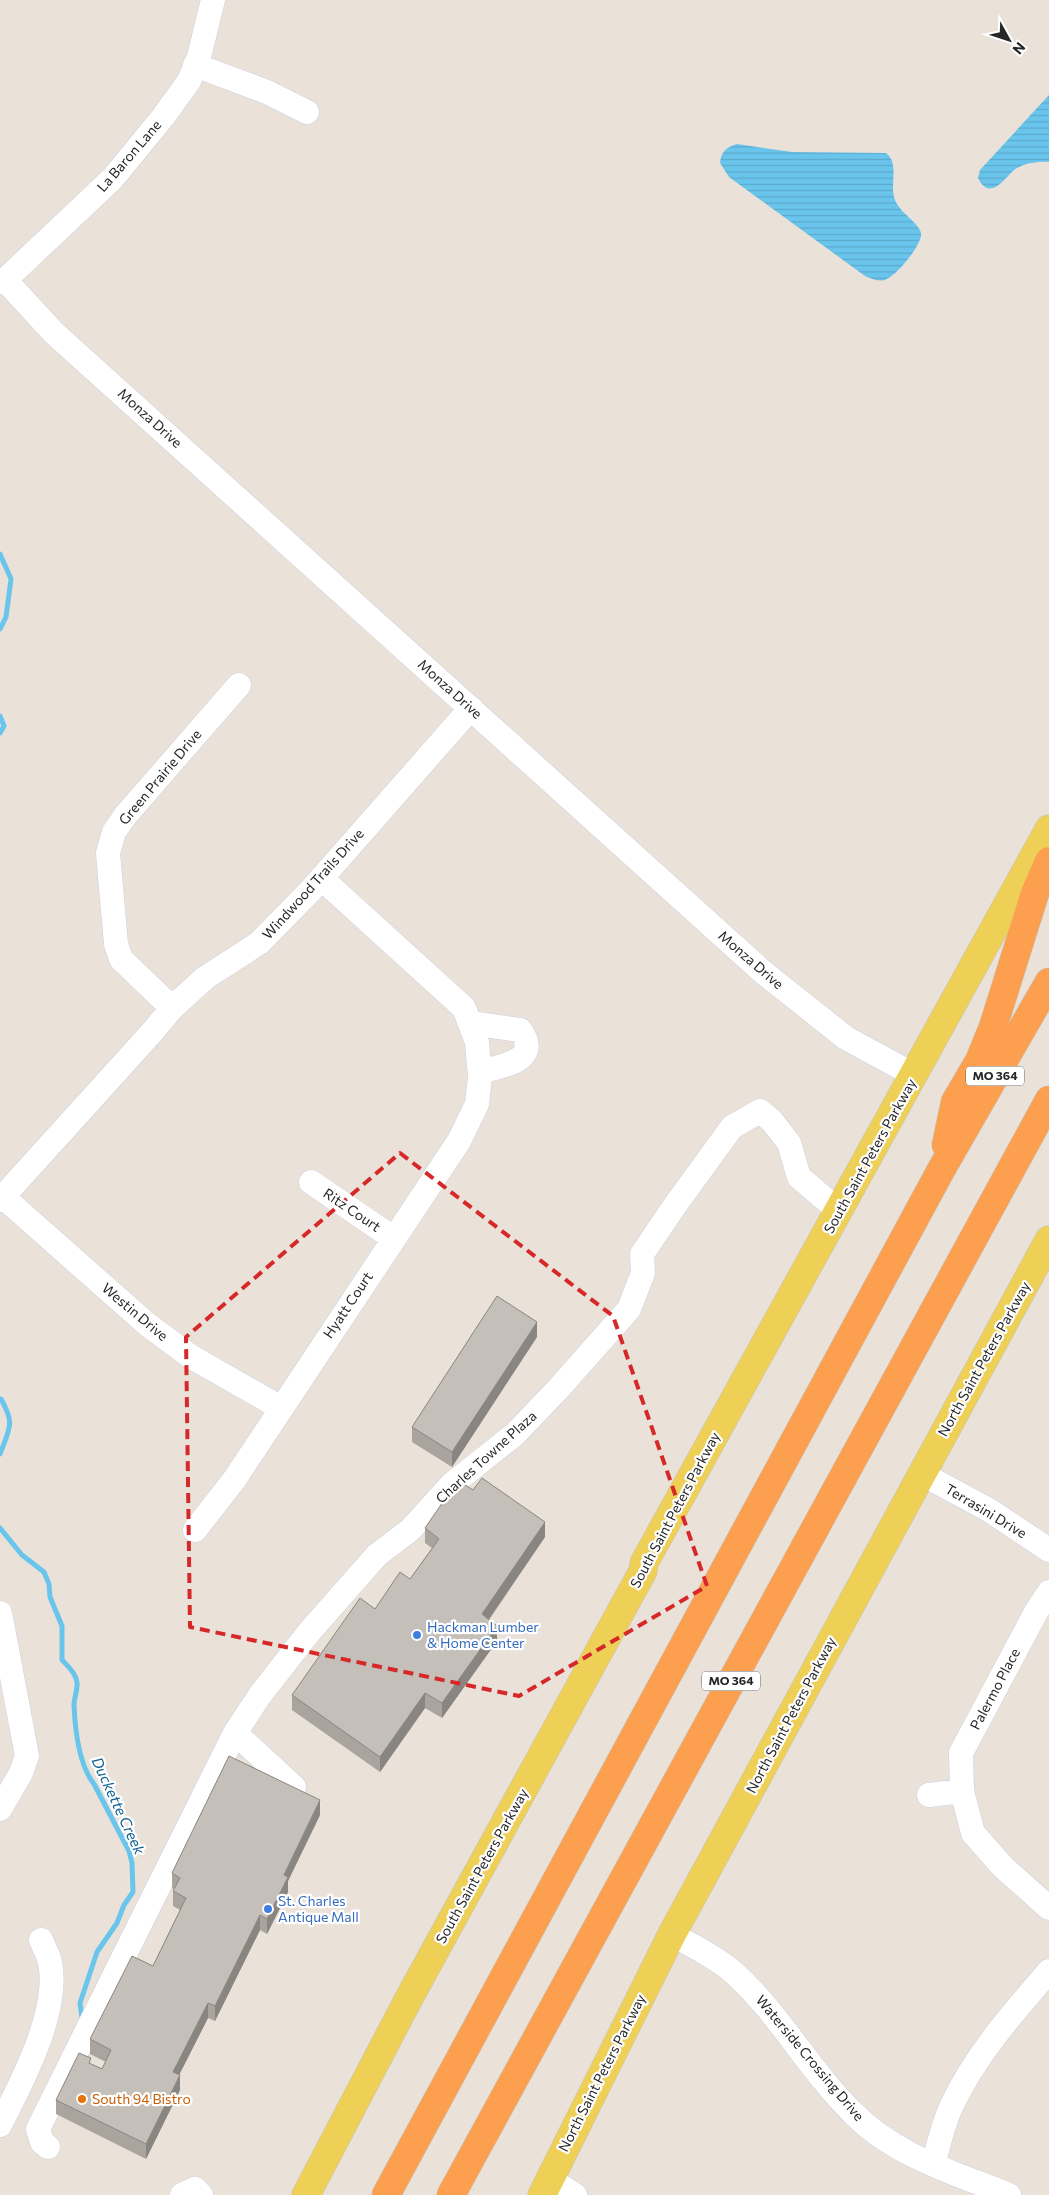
<svg xmlns="http://www.w3.org/2000/svg" width="1049" height="2195" viewBox="0 0 1049 2195" font-family="Commissioner,sans-serif">
<style>
.water{fill:url(#water-rules)}
.lines{fill:none;stroke-linecap:round;stroke-linejoin:round}
.stream{stroke:#6ac5ed;stroke-width:5}
.minor-casing{stroke:#cdd0e0;stroke-width:25}
.major-casing{stroke:#c3c3c3;stroke-width:29}
.highway-casing{stroke:#c3c3c3;stroke-width:29}
.minor{stroke:#fff;stroke-width:24}
.major{stroke:#efd057;stroke-width:28}
.highway{stroke:#fca050;stroke-width:28}
.wall{fill:#a9a49e}
.shaded-wall{fill:#898681}
.building{fill:#c4bfb8;stroke:#898681}
.marked{fill:none;stroke:#d62828;stroke-width:4;stroke-dasharray:10 6;stroke-linejoin:round}
.shop-dot{fill:#3f7fe0;stroke:#fff;stroke-width:2}
.food-dot{fill:#e8710a;stroke:#fff;stroke-width:2}
.labels{text-anchor:middle;stroke-width:4.5;stroke-linejoin:round;paint-order:stroke}
.shield{fill:#fff;stroke:#686868;stroke-width:1}
.shield-label{font-size:12px;font-weight:bold;fill:#272727}
.street-label{font-size:14px;fill:#272727;stroke:#fff}
.shop-label{font-size:14px;fill:#366cbe;stroke:#fff;text-anchor:start}
.food-label{font-size:14px;fill:#c56008;stroke:#fff;text-anchor:start}
.water-label{font-size:15px;font-style:italic;fill:#0e6193;stroke:#fff}
</style>
<defs>
<pattern id="water-rules" width="6" height="5" patternUnits="userSpaceOnUse" patternTransform="scale(1.25)"><rect width="6" height="5" fill="#6ac5ed"/><path d="M0 2.5h6" fill="none" stroke="#5ca9cb"/></pattern>
</defs>
<rect width="100%" height="100%" fill="#eae2d8"/>
<path class="water" d="M1049 95V162C1038 161 1024 163 1014 170 1004 179 990 202 978 178L980 170Z
M737 144 792 152 886 153C900 164 889 185 895 200 900 213 919 223 921 233 923 244 895 278 884 280 877 282 871 278 865 276L729 177 720 163C721 152 726 147 737 144Z"/>
<g class="lines">
<path class="stream" d="M0 554 11 579 6 617 0 629
M0 716 4 726 0 733
M0 1454C10 1427 15 1424 1 1399
M0 1528 22 1555 44 1572 49 1584 50 1597 62 1626V1660C67 1665 76 1673 77 1682 78 1689 74 1698 74 1705 75 1729 79 1765 94 1784L129 1851 132 1863 133 1892 124 1905 117 1923 97 1952 80 2003 82 2018"/>
<g class="minor-casing">
<path id="minor" d="M195 65 267 92 307 112
M5 280 54 333 764 973 846 1038 914 1075
M0 282 5 280 113 178 163 117 189 81 199 57 213 0
M172 1008 121 959 116 944 108 853 114 832 125 816 239 685
M470 1023 520 1030C543 1061 501 1066 480 1072
M311 1182 393 1238
M3 1197 148 1325 190 1356 281 1408
M0 1200 154 1030 172 1008 205 978 259 943 312 889 471 708
M922 1474 989 1510 1049 1550
M195 1530 234 1480 459 1141 477 1104 480 1077 477 1042 464 1008 321 878
M1049 1592 1036 1612 961 1753 962 1791 973 1833 1002 1866 1049 1908
M0 1613 27 1756 21 1773 0 1809
M294 1787 235 1733 260 1695 310 1631 377 1555 410 1530 451 1485 515 1434 559 1388 629 1309 643 1273 642 1254 676 1204 732 1127 760 1111 772 1121 789 1143 799 1177 839 1211
M929 1795 962 1791
M672 1934C692 1946 716 1957 733 1972 779 2013 809 2070 853 2113 895 2156 955 2173 1009 2195
M0 2125C22 2082 60 2011 50 1962 48 1954 44 1947 41 1940
M48 2147 42 2142 38 2129 235 1733
M933 2164C939 2145 943 2123 952 2105 976 2054 1013 2013 1049 1971
M550 2179 575 2195
M182 2195 195 2189 201 2195"/>
</g>
<g class="major-casing">
<path id="major" d="M306 2195 408 2000 643 1571 644 1563 1049 829
M542 2195 672 1934 1049 1240"/>
</g>
<g class="highway-casing">
<path id="highway" d="M946 1145 955 1102 979 1061 993 1027 1035 893 1049 861
M386 2195 941 1170 1049 982
M451 2195 1049 1100"/>
</g>
<use href="#minor" class="minor"/>
<use href="#major" class="major"/>
<use href="#highway" class="highway"/>
</g>
<path class="wall" d="M537 1337 452 1467 412 1442V1427Z
M425 1528 545 1537 489 1620 497 1641 442 1718 425 1708 380 1772 292 1710V1695L375 1609 410 1579 432 1548 425 1543Z
M320 1815 288 1881V1892L267 1934 260 1930 215 2021 208 2018 179 2075 180 2090 146 2159 56 2114V2100L91 2064 102 2069 106 2062 90 2054V2039L153 1966 180 1910 173 1906V1891L174 1889 172 1888V1873Z"/>
<path class="shaded-wall" d="M537 1322V1337L452 1467V1452Z
M545 1522V1537L482 1629V1614Z
M497 1626V1641L442 1718V1703Z
M425 1693V1708L380 1772V1757Z
M320 1800V1815L288 1881V1892L267 1934V1919L284 1875Z
M260 1915V1930L215 2021V2006Z
M208 2003V2018L173 2087V2072Z
M180 2075V2090L146 2159V2144Z"/>
<path class="building" d="M497 1296 537 1322 452 1452 412 1427Z
M482 1478 545 1522 482 1614 497 1626 442 1703 425 1693 380 1757 292 1695 360 1598 375 1609 400 1572 410 1579 439 1539 425 1528 458 1480 473 1490Z
M229 1756 320 1800 284 1875 288 1877 267 1919 260 1915 215 2006 208 2003 173 2072 180 2075 146 2144 56 2100 79 2053 91 2058 89 2063 102 2069 111 2050 90 2039 132 1956 153 1966 186 1898 173 1891 180 1878 172 1873Z"/>
<path class="marked" d="M400 1153 613 1316 707 1586 519 1696 190 1627 186 1337Z"/>
<g class="shop-dot">
<circle cx="417" cy="1635" r="5"/>
<circle cx="268" cy="1909" r="5"/>
</g>
<circle class="food-dot" cx="82" cy="2099" r="5"/>
<g class="labels">
<g class="shield">
<rect x="966" y="1066.5" width="58" height="19" rx="4"/>
<rect x="702" y="1671.5" width="58" height="19" rx="4"/>
</g>
<g class="shield-label">
<text x="995" y="1080">MO 364</text>
<text x="731" y="1685">MO 364</text>
</g>
<g class="street-label">
<text transform="translate(129 156) rotate(-49)" y="5">La Baron Lane</text>
<text transform="translate(150 418) rotate(42)" y="5">Monza Drive</text>
<text transform="translate(450 689) rotate(42)" y="5">Monza Drive</text>
<text transform="translate(160 777) rotate(-50)" y="5">Green Prairie Drive</text>
<text transform="translate(313 884) rotate(-48)" y="5">Windwood Trails Drive</text>
<text transform="translate(751 960) rotate(41)" y="5">Monza Drive</text>
<text transform="translate(870 1156) rotate(-61)" y="5">South Saint Peters Parkway</text>
<text transform="translate(352 1210) rotate(34)" y="5">Ritz Court</text>
<text transform="translate(348 1305) rotate(-56)" y="5">Hyatt Court</text>
<text transform="translate(135 1312) rotate(40)" y="5">Westin Drive</text>
<text transform="translate(984 1359) rotate(-61)" y="5">North Saint Peters Parkway</text>
<text transform="translate(486 1457) rotate(-42)" y="5">Charles Towne Plaza</text>
<text transform="translate(675 1510) rotate(-62)" y="5">South Saint Peters Parkway</text>
<text transform="translate(986 1511) rotate(31)" y="5">Terrasini Drive</text>
<text transform="translate(995 1689) rotate(-62)" y="5">Palermo Place</text>
<text transform="translate(791 1715) rotate(-62)" y="5">North Saint Peters Parkway</text>
<text transform="translate(482 1866) rotate(-61)" y="5">South Saint Peters Parkway</text>
<text transform="translate(810 2058) rotate(50)" y="5">Waterside Crossing Drive</text>
<text transform="translate(602 2073) rotate(-63)" y="5">North Saint Peters Parkway</text>
</g>
<g class="shop-label">
<text x="427" y="1632">Hackman Lumber<tspan x="427" dy="16">&amp; Home Center</tspan></text>
<text x="278" y="1906">St. Charles<tspan x="278" dy="16">Antique Mall</tspan></text>
</g>
<g class="food-label">
<text x="92" y="2104">South 94 Bistro</text>
</g>
<g class="water-label">
<text transform="translate(118 1806) rotate(65)" y="5">Duckette Creek</text>
</g>
</g>
<g transform="translate(1009 40) rotate(130)" stroke="#ffffff" stroke-width="4" paint-order="stroke">
<path d="M0-4L9 19L0 12L-9 19Z" fill="#272727"/>
<text y="-8" font-size="14" font-weight="bold" text-anchor="middle" fill="#272727">N</text>
</g>
</svg>
